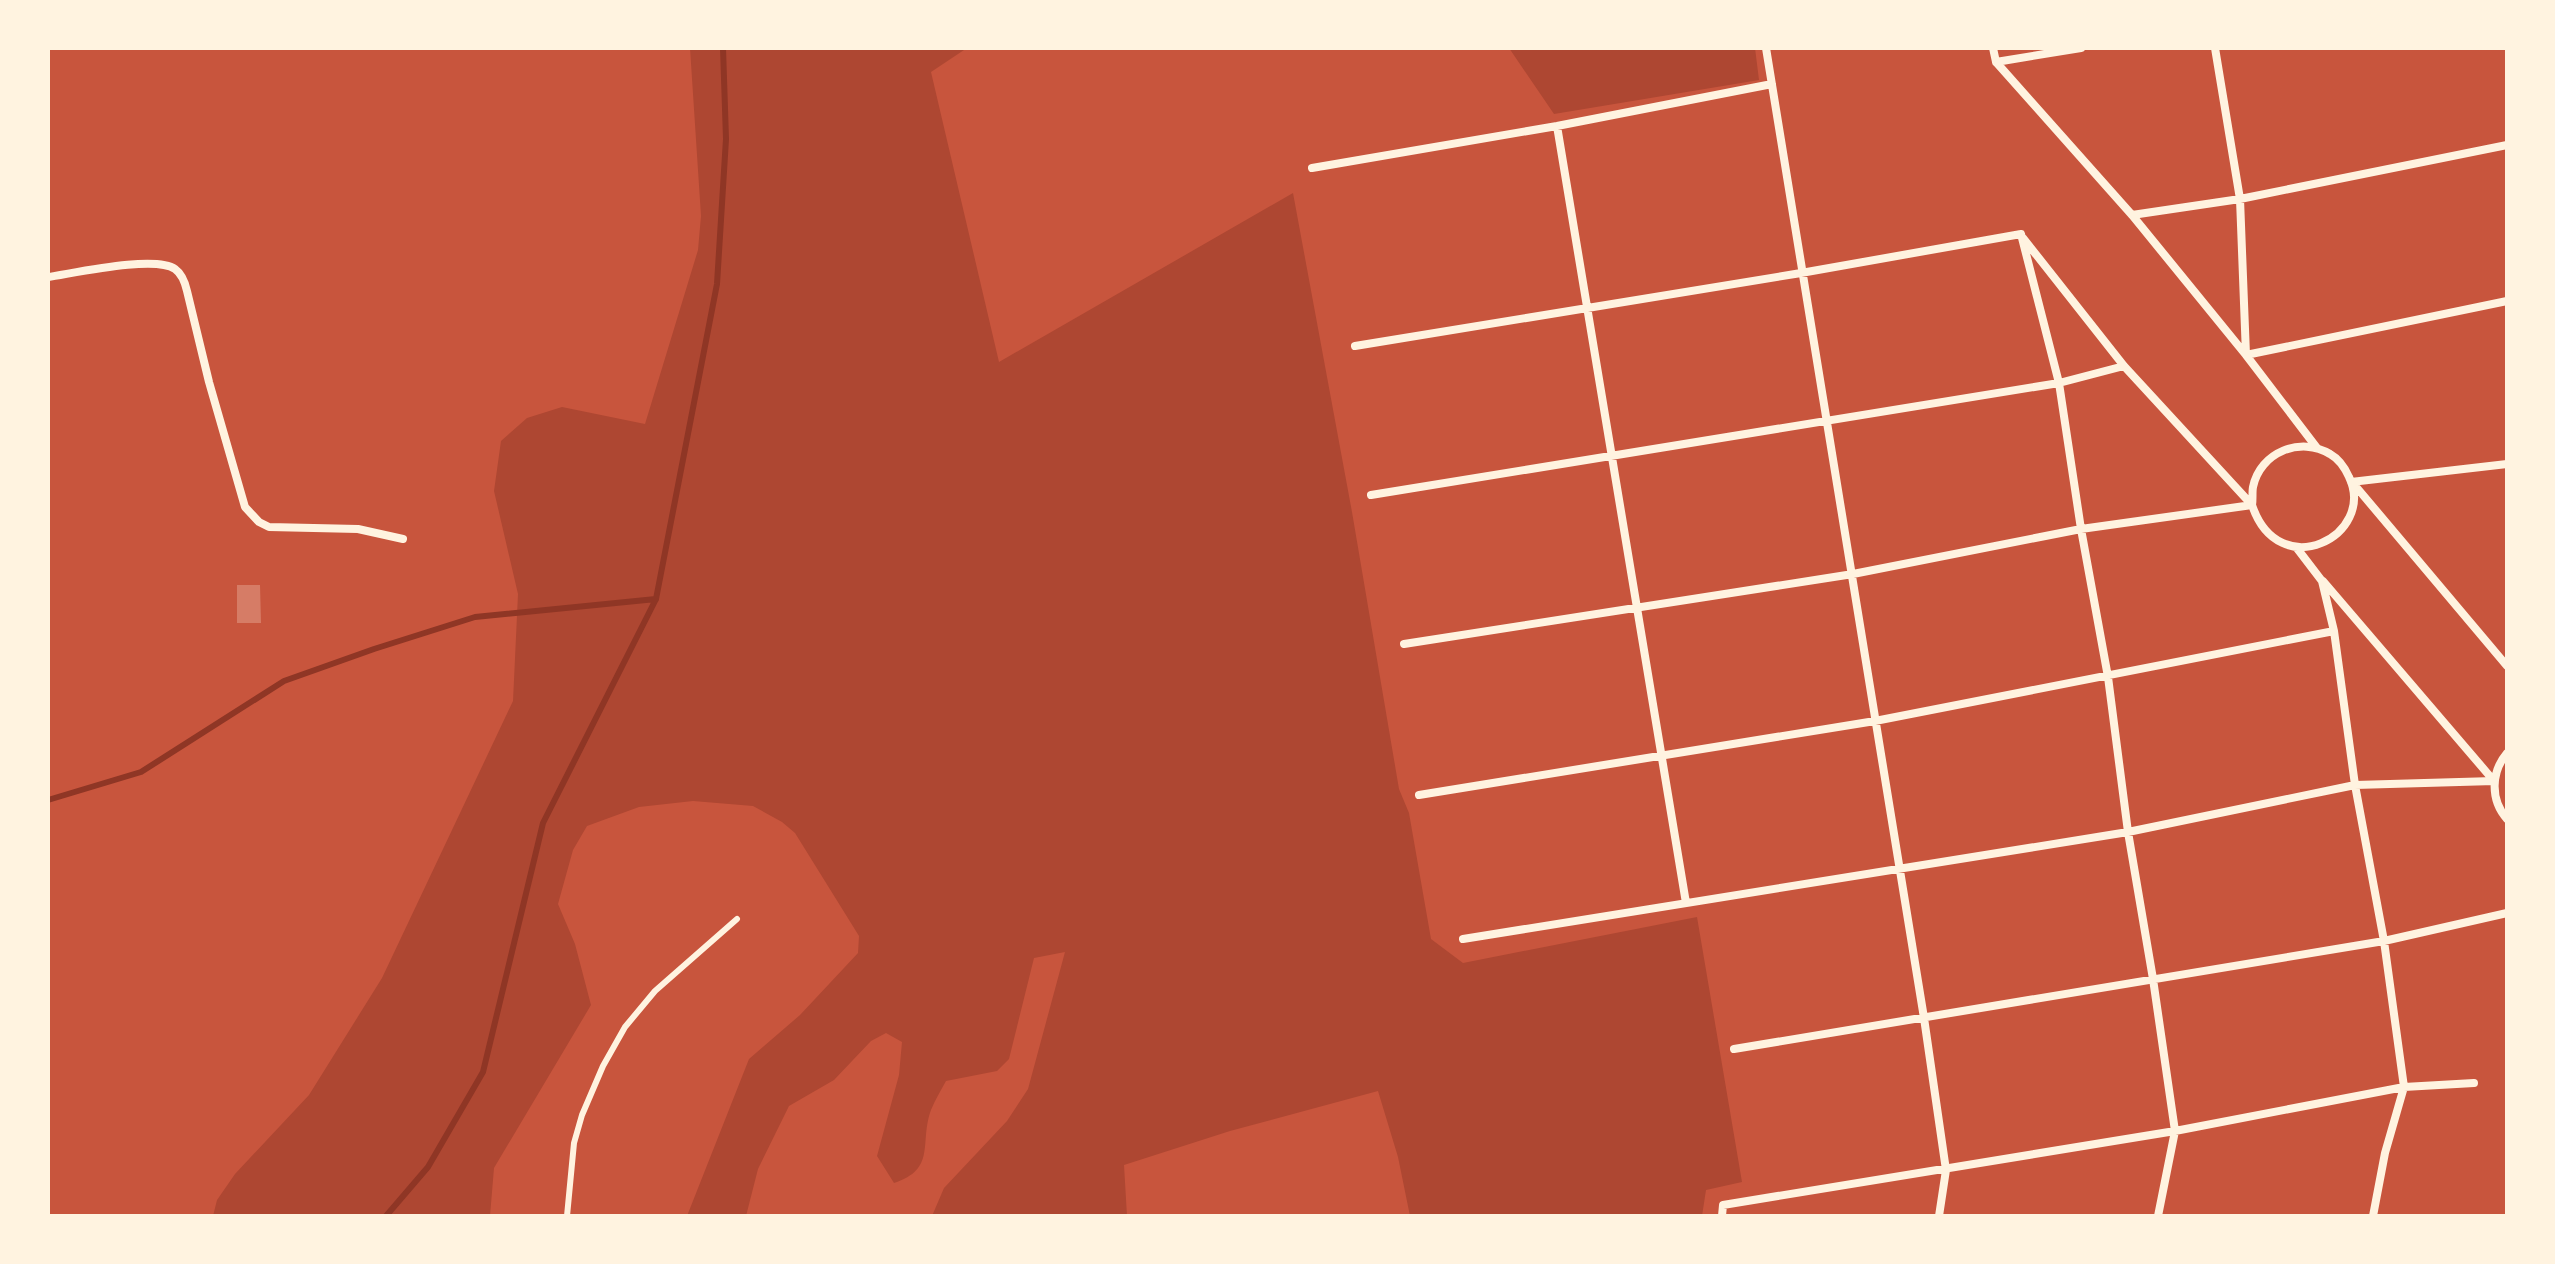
<svg xmlns="http://www.w3.org/2000/svg" width="2555" height="1264" viewBox="0 0 2555 1264" font-family="'Work Sans',sans-serif">
<style>
.green{fill:#ae4732}
.lines{fill:none;stroke-linecap:round;stroke-linejoin:round}
.stream{stroke:#8f3625;stroke-width:6}
.building{fill:#d67c66}
.service{stroke:#fff3e0;stroke-width:6}
.minor{stroke:#fff3e0;stroke-width:8}
</style>
<rect width="100%" height="100%" fill="#c8553d"/>
<path class="green" d="M690 48H967L931 72 999 362 1293 193 1352 512 1399 789 1409 813 1431 939 1463 963 1697 917 1742 1182 1706 1190 1702 1216H1410L1398 1157 1378 1091 1230 1131 1124 1165 1127 1216H932L944 1188 1007 1121 1028 1089 1065 952 1034 958 1009 1059 997 1071 946 1081C941 1090 935 1100 931 1110 919 1143 937 1169 894 1183L877 1156 899 1075 902 1042 886 1033 871 1041 834 1080 789 1106 758 1169 746 1216H687L749 1059 800 1015 858 953 859 936 795 833 782 822 753 806 693 801 639 807 587 826 573 850 558 904 575 944 591 1005 494 1168 490 1216H213L217 1200 235 1174 309 1095 382 978 513 701 518 594 494 491 501 441 527 418 562 407 645 424 698 250 701 216Z
M1509 48H1755L1759 80 1554 114Z"/>
<g class="lines">
<path class="stream" d="M48 800 141 772 284 681 374 649 475 617 656 599
M386 1216 428 1167 483 1072 543 823 656 599 717 284 726 139 723 48"/>
</g>
<path class="building" d="M237 585H260L261 623H237Z"/>
<g class="lines">
<path class="service" d="M567 1216 574 1143 582 1115 603 1066 625 1027 655 991 737 919"/>
<path class="minor" d="M1766 48 1924 1018 1946 1170 1939 1216
M1993 48 1996 62 2132 215 2246 355 2507 301
M2215 48 2240 199 2246 355 2317 448
M1996 62 2081 48
M1557 126 1686 903
M1312 168 1557 126 1772 84
M2132 215 2240 199 2507 145
M2021 234 2059 383 2081 529 2108 677 2128 832 2153 979 2175 1131 2158 1216
M2023 238 2124 366 2252 505C2279 586 2377 535 2349 477 2345 468 2339 459 2330 454 2301 436 2260 452 2253 487 2252 492 2253 499 2252 505
M48 277C75 273 155 255 175 269 182 274 185 282 187 291L209 382 245 507 259 522 269 527 358 529 403 539
M1355 346 1801 273 2021 234
M2351 482 2507 464
M2352 482 2507 666
M1371 495 2059 383 2124 366
M2296 547 2322 581 2334 631 2355 785 2384 941 2404 1087 2385 1153 2373 1216
M2323 581 2494 781
M1404 644 1853 574 2081 529 2252 505
M2507 753C2491 772 2490 800 2507 819
M1419 795 1875 721 2334 631
M1463 939 2128 832 2355 785 2494 781
M1734 1049 2384 941 2507 913
M1722 1216 1723 1205 2175 1131 2404 1087 2474 1083"/>
</g>
<rect width="2555" height="1264" fill="none" stroke="#fff3e0" stroke-width="100"/>
</svg>
